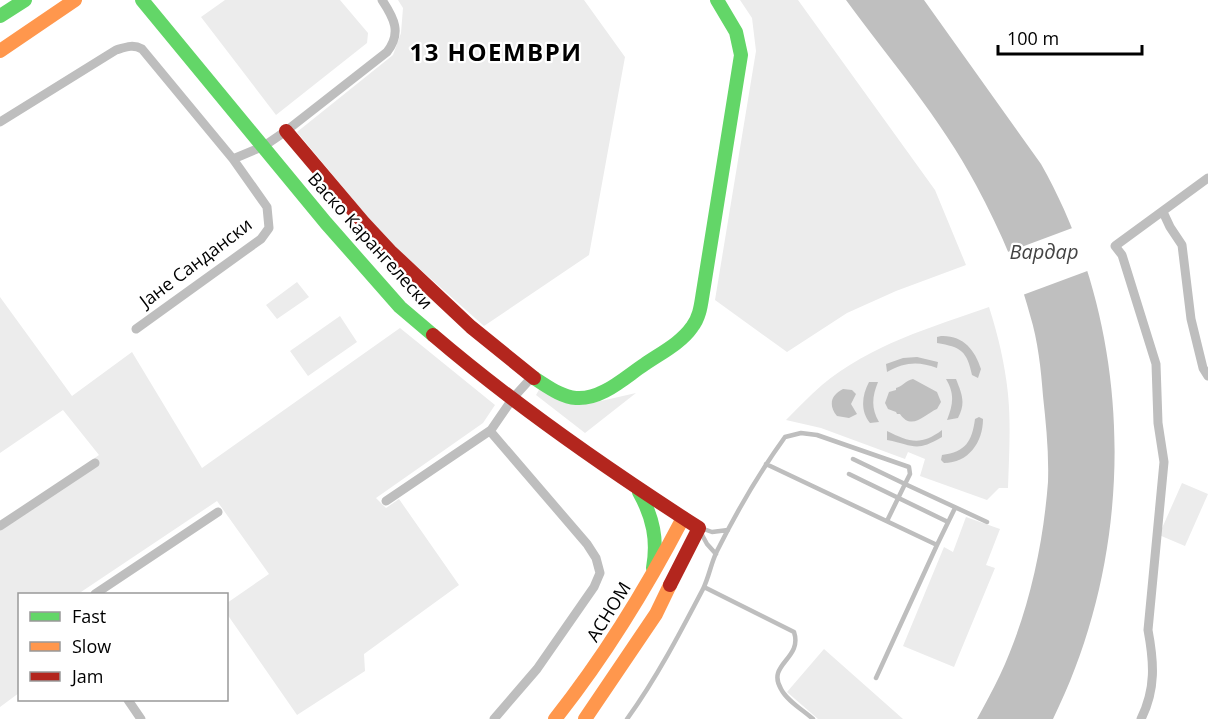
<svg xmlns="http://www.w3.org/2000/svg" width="1208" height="719" viewBox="0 0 1208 719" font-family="'Open Sans',sans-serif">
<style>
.green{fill:#ececec}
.water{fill:#bfbfbf}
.pier{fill:#fff}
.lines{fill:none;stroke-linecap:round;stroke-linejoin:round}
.lane{stroke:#bebebe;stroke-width:4.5}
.street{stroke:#bebebe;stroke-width:9}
.fast{stroke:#63d668;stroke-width:14}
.slow{stroke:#ff974d;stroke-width:14}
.jam{stroke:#b3261e;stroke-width:14}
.labels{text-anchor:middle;stroke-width:4.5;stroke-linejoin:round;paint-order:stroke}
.street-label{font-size:18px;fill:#000;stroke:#fff}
.water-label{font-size:20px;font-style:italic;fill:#444;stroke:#fff}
.district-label{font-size:24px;font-weight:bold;letter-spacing:1.5px;fill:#000;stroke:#fff}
</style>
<rect width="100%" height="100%" fill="#fff"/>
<path class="green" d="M225 0H340L368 33 367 43 276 115 201 17Z
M398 0H584L625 57 589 255 484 326 386 239 297 132 393 55 401 33 403 8Z
M740 0H798L935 190 966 265 896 291 847 313 787 352 715 300 756 51 752 18Z
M297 282 309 297 277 319 266 305Z
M0 297 72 396 132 352 202 468 400 328 495 405 483 423 376 498 386 508 399 499 459 585 364 654 365 671 297 715 227 614V603L269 574 217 501 78 594H20L19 693 0 707V525L99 455 63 410 0 453Z
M989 307C998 335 1005 364 1008 394 1011 425 1009 457 1008 488H999L987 500 920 476 925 459 908 452 905 459 821 428 786 420C798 408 809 396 822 385 870 345 932 327 989 307Z
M340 316 357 342 308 376 290 351Z
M540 388 570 403H592L636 393 585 433 536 395Z
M1182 483 1208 494 1185 546 1159 535Z
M966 517 1000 529 986 565 995 568 954 667 903 646 944 547 953 552Z
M824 649 903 719H818L787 692Z"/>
<path class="water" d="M846 0H924L1041 164C1136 332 1138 547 1053 719H977C985 704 993 690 1000 675 1028 615 1043 547 1048 482 1049 453 1046 424 1043 396 1041 369 1038 341 1030 315 1018 270 998 226 976 185 941 119 890 60 846 0Z
M941 336C963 335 975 350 981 369L978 378 972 375C967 351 961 347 937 343V337Z
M917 357 938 362 937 368C918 361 905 362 887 372L886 364 903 358Z
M913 379 937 392 941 402 937 409C926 413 912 432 900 414H897L896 412 888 409 885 403 889 392 896 390V388C902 387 906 380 913 379Z
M946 379H956C962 394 966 403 958 418L947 420C953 405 955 394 946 379Z
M869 382H878C872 397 871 408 879 422L870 423C860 411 862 395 869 382Z
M843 389 852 390 856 394 851 404 857 414 849 418 837 416C828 405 831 395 843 389Z
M979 417 983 419C983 443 968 463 944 463L941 460 942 455C966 452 972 441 975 419Z
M942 430V437C915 453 914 445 887 440V431C909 442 921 446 942 430Z"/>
<path class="pier" d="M1075 227 1090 270 1020 296 1005 253Z"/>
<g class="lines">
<path class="lane" d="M853 459 905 484 887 521
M766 464 937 545 876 678
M849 474 948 522
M701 528 712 532 728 530
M701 533 707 544 716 554
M937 545 955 508
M704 587 794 632C803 659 766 664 781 689 787 701 803 710 813 719
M627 719C656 679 680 633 703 589 709 577 711 563 717 551 737 511 759 473 785 437L801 433 817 435 909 467 910 474 905 484 987 522"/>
<path class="street" d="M0 122 116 50C126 47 133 44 142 49L233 159 267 207 269 228 261 239 136 329
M233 159 264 146 286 131 387 52C402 33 394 18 382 0
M1163 212 1170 227 1182 245 1191 319 1203 368 1208 376
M490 431 587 544 596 558 600 573 594 587 537 669 494 719
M386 501 491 430 513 398 532 377
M0 526 95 463
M95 594 218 512
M128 700 141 719
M1141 719C1156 689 1154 662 1148 630L1164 462 1158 423 1156 364 1122 255 1115 246 1208 178"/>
<path class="fast" d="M142 0 326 223 400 307 433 335
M0 16 25 0
M534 378C547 386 561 397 576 398 602 400 625 377 645 364 661 353 681 343 692 327 700 317 701 304 703 292L741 55 736 32 717 0
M639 492C653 517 658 540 653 568"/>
<path class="slow" d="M0 51 75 0
M555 719C605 656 646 589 683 518
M585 719 656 614 670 585"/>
<path class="jam" d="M286 131 363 222 390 251 471 327 534 378
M433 335C516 406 607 469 699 528L670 585"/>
</g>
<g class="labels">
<g class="street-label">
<text transform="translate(370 241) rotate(48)" y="6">Васко Карангелески</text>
<text transform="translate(196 263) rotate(-37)" y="6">Јане Сандански</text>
<text transform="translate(609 612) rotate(-58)" y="6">АСНОМ</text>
</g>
<g class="water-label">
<text x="1044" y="259">Вардар</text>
</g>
<g class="district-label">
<text x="496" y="61">13 НОЕМВРИ</text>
</g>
</g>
<rect x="18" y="593" width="210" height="108" fill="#ffffff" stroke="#999999" stroke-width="1.5"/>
<rect x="30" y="612" width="30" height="9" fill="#63d668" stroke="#999999" stroke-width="1.5"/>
<text x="72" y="623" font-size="18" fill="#000000">Fast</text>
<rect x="30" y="642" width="30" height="9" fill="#ff974d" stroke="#999999" stroke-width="1.5"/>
<text x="72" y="653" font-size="18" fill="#000000">Slow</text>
<rect x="30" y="672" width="30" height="9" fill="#b3261e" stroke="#999999" stroke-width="1.5"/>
<text x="72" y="683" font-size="18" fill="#000000">Jam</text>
<path d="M998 45v9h144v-9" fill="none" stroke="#000000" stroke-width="3"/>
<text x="1007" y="45" font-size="18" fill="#000000" stroke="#ffffff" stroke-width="4.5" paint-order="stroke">100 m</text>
</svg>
